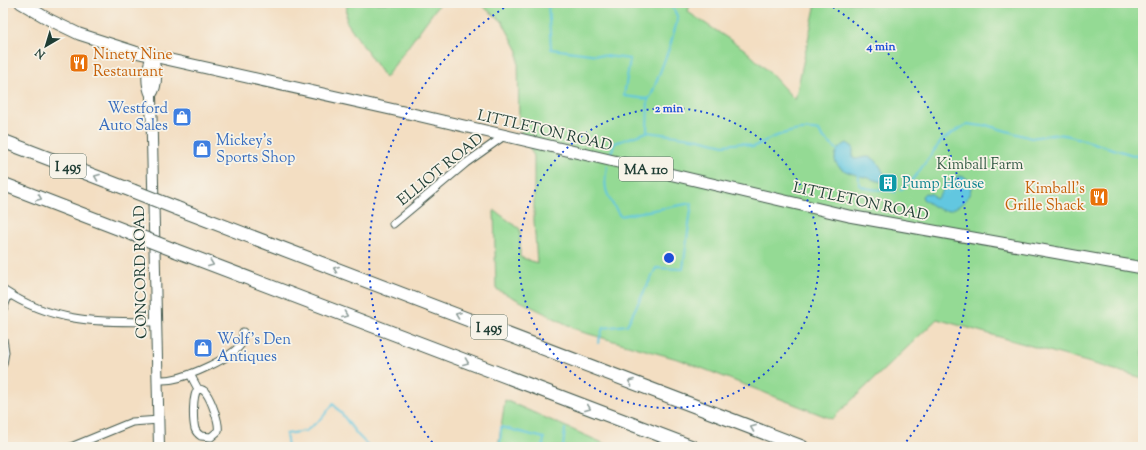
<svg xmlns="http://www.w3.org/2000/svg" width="1146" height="450" viewBox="0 0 1146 450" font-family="'Sorts Mill Goudy',serif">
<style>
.green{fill:#94da94;stroke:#5a8c64}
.water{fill:#62c7e0;stroke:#40828a}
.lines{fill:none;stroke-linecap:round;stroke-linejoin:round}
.stream{stroke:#62c7e0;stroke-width:2}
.minor-casing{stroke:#3f5549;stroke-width:9}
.secondary-casing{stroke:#3f5549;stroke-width:12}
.primary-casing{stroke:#3f5549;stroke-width:13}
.motorway-casing{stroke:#3f5549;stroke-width:15}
.minor{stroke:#fff;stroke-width:7}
.secondary{stroke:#fff;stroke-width:10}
.primary{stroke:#fff;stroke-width:11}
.motorway{stroke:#fff;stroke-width:13}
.motorway-bridge-casing{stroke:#3f5549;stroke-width:15;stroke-linecap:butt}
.motorway-bridge{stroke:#fff;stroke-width:13}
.oneway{stroke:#8f9e9a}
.ring{fill:none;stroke:#1d4ed8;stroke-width:2;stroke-dasharray:2 4}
.labels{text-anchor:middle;stroke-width:3.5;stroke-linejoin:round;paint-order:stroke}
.shield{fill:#f7f3e8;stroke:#60746a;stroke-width:1}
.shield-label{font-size:14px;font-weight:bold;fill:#1f3d34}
.food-label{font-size:15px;fill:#c56008;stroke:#f7f3e8;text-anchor:start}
.shop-label{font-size:15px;fill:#366cbe;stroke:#f7f3e8;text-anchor:start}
.street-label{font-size:15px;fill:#1f3d34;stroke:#f7f3e8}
.park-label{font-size:15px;fill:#365c47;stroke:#f7f3e8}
.culture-label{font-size:15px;fill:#0d838f;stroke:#f7f3e8;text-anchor:start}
.centre{fill:#1d4ed8;stroke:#f7f3e8;stroke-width:2}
.ring-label{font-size:12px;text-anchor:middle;font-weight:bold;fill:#1d4ed8;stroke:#f7f3e8;stroke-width:3.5;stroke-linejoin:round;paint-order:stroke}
</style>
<rect width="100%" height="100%" fill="#f7f3e8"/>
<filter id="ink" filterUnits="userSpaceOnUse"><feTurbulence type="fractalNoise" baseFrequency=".025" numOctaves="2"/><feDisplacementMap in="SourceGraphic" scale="8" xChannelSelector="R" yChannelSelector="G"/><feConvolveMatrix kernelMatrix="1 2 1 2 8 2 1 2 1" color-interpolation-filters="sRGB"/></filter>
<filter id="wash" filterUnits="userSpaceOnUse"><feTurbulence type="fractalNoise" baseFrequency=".012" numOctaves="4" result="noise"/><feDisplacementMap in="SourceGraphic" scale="16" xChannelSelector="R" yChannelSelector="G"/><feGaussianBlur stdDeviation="0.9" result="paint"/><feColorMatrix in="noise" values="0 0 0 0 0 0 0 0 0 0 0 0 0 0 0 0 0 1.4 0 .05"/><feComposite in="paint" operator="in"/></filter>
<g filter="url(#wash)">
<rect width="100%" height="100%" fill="#f3dec2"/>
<path class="green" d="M347 3H440L385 78 346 21Z
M478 3H690L688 12 744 49 768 71 795 100 816 3H1143V378L937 319 832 419 681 360 582 332 496 289 494 210 520 229V257L537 263 534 220V156L519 128 518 51 502 21Z
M505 400 612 447H498Z"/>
<path class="water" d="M847 143 853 147V157L854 159C859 159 862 157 867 157 876 156 882 169 885 177L882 182C876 181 870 178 864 177 855 174 834 171 835 157 836 150 841 146 847 143Z
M960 176C985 180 963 214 942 210 935 208 928 203 923 199L922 196 925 193 932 194 934 198 936 199C946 189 945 180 960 176Z"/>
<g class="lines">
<path class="stream" d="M548 3 551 49 630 59 624 96 648 99 647 132 615 143 610 155
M648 99 651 96 670 46 678 18 673 8 675 3
M647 132 699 139 724 145 742 143 753 147C773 136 797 126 819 131L822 137 839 151
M859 174V185C874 193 880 187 895 192
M900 190 911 182 942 140 967 124 982 126 986 125 1031 138 1057 134 1070 136 1143 158
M598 343 603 328 627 325 656 268 683 269 692 203 620 216C608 196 602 191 607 167
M288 447 286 434 306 431 322 418 333 404C347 417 355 437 371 447
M500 447 501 427 544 438 543 447
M563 447 565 429"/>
</g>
</g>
<g filter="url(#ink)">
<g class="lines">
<g class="minor-casing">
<path id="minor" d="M393 224 466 163 504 136
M3 290C24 304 49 314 74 318 99 323 131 321 157 322
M3 309 9 294
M3 339 5 352 3 364
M190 374 198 389C192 395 193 421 195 429 196 432 198 434 201 436L211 437 218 431C220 423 211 400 206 393 204 390 201 389 198 389
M158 380C163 380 168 380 173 379 190 376 232 358 241 344 243 340 243 337 243 332
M71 447 132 422 159 420"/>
</g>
<g class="secondary-casing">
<path id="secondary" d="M152 56C147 68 145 83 151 95L159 447
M151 95C159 84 156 68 152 56"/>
</g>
<g class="primary-casing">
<path id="primary" d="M21 3 50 20 79 34 135 52 408 113 849 216 1143 268"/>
</g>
<g class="motorway-casing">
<path id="motorway" d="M3 141 133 191
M3 184 133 234
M176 208 802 447
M174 250 692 447"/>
</g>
<use href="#minor" class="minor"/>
<use href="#secondary" class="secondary"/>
<use href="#primary" class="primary"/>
<use href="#motorway" class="motorway"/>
<g class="motorway-bridge-casing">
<path id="motorway-bridge" d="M133 191 176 208
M133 234 174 250"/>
</g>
<use href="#motorway-bridge" class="motorway-bridge"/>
</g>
<defs><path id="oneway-chevron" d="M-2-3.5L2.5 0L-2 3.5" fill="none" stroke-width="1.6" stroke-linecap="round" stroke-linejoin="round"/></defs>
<g class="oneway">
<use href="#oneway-chevron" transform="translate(97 177) rotate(-159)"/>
<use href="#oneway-chevron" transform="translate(39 198) rotate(21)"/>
<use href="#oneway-chevron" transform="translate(211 264) rotate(21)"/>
<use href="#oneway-chevron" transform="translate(336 269) rotate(-159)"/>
<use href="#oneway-chevron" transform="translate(345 315) rotate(21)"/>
<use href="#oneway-chevron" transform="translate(458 315) rotate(-159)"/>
<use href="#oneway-chevron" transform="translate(466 362) rotate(21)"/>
<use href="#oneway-chevron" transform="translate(631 382) rotate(-159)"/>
<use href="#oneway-chevron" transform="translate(588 408) rotate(21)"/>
<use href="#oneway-chevron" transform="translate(753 428) rotate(-159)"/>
</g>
</g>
<g class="ring">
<circle cx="669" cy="258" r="150"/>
<path d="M436 447A300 300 0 0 1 510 4M828 4A300 300 0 0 1 902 447"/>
</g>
<defs>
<g id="restaurant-square" transform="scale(1)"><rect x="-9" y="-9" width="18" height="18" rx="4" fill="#e8710a" stroke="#f7f3e8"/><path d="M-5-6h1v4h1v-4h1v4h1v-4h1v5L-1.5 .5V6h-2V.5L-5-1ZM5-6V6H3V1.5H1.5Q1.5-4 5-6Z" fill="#fff"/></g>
<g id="shop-square" transform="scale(1)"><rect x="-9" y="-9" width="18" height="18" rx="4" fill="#3f7fe0" stroke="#f7f3e8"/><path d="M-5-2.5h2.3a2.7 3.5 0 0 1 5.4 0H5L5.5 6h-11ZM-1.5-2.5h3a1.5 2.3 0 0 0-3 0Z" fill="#fff"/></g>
<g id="building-square" transform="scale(1)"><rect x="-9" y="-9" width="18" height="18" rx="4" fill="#0f9aa8" stroke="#f7f3e8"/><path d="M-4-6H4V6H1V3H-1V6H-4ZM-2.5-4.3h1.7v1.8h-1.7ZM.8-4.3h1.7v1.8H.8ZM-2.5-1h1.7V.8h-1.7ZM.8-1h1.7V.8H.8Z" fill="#fff"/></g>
</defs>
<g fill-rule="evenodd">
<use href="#restaurant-square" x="79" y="63"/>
<use href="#shop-square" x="182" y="117"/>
<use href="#shop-square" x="202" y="149"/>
<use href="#building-square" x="888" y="183"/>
<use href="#restaurant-square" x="1099" y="197"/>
<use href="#shop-square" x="203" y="348"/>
</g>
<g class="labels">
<g class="shield">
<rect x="50" y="154" width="36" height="24" rx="3"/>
<rect x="619" y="157" width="54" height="24" rx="3"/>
<rect x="471" y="315" width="36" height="24" rx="3"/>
</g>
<g class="shield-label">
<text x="68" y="171">I 495</text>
<text x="646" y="174">MA 110</text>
<text x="489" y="332">I 495</text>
</g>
<g class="food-label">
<text x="93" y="59">Ninety Nine<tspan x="93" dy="17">Restaurant</tspan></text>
<text x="1085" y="193" text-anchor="end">Kimball's<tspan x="1085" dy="17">Grille Shack</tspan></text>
</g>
<g class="shop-label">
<text x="168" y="113" text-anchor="end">Westford<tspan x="168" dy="17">Auto Sales</tspan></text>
<text x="216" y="145">Mickey's<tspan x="216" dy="17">Sports Shop</tspan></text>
<text x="217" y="344">Wolf's Den<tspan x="217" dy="17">Antiques</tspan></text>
</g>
<g class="street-label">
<text transform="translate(545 130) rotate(13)" y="5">LITTLETON ROAD</text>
<text transform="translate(440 169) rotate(-39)" y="5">ELLIOT ROAD</text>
<text transform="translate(861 201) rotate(12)" y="5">LITTLETON ROAD</text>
<text transform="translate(140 272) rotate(-91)" y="5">CONCORD ROAD</text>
</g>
<g class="park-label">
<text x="980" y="169">Kimball Farm</text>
</g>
<g class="culture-label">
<text x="902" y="188">Pump House</text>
</g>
</g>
<circle cx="669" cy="258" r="6" class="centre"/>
<g class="ring-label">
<text x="881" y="50">4 min</text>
<text x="669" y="112">2 min</text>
</g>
<rect width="1146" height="450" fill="none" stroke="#f7f3e8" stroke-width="16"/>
<g transform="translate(46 46) rotate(218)" stroke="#f7f3e8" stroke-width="3" paint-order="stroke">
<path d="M0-3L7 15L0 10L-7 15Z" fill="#1f3d34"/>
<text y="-6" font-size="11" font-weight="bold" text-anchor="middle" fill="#1f3d34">N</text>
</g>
</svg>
